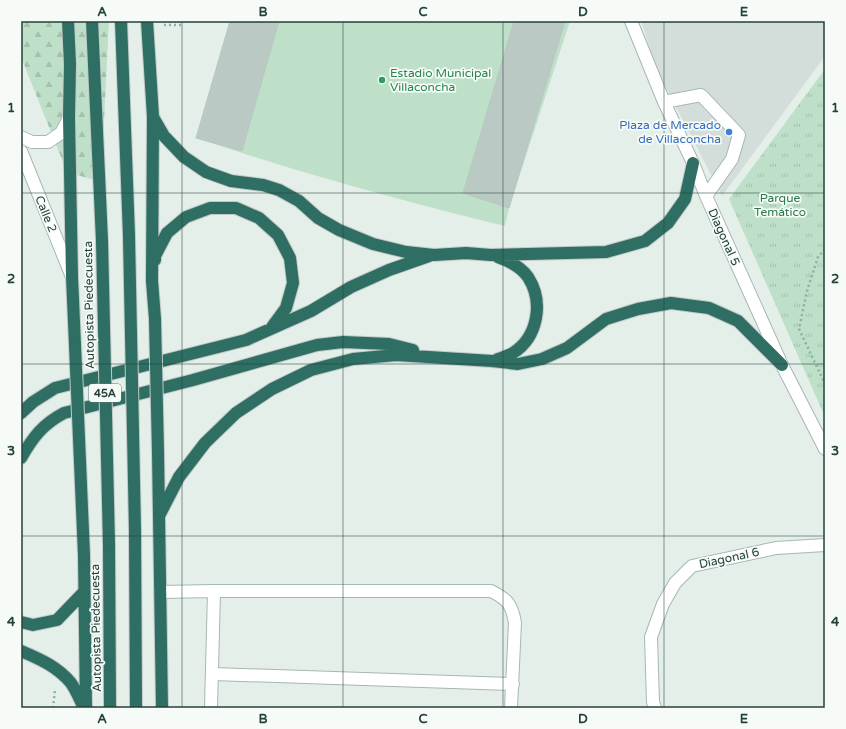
<svg xmlns="http://www.w3.org/2000/svg" width="846" height="729" viewBox="0 0 846 729" font-family="'Varela Round',sans-serif">
<style>
.built{fill:#d3deda}
.forest{fill:url(#forest-firs)}
.park{fill:url(#park-tufts)}
.garden{fill:#bee0c8}
.building{fill:#bac9c4;stroke:#b7c8c2}
.lines{fill:none;stroke-linecap:round;stroke-linejoin:round}
.minor-casing{stroke:#a7b7b2;stroke-width:14}
.highway-casing{stroke:#c2cac8;stroke-width:14}
.path{stroke:#85b3a5;stroke-width:2.5;stroke-dasharray:2 3;stroke-linecap:butt}
.minor{stroke:#fff;stroke-width:12}
.highway{stroke:#2f6e62;stroke-width:12}
.highway-bridge-casing{stroke:#c2cac8;stroke-width:14;stroke-linecap:butt}
.highway-bridge{stroke:#2f6e62;stroke-width:12}
.grid{fill:none;stroke:#24413a;stroke-width:1;stroke-opacity:0.55}
.leisure-dot{fill:#2e9e5b;stroke:#f6fbf8;stroke-width:1.5}
.shop-dot{fill:#3f7fe0;stroke:#f6fbf8;stroke-width:1.5}
.labels{text-anchor:middle;stroke-width:3.5;stroke-linejoin:round;paint-order:stroke}
.shield{fill:#f6fbf8;stroke:#637973;stroke-width:1}
.shield-label{font-size:11px;font-weight:bold;fill:#24413a}
.leisure-label{font-size:12px;fill:#27864d;stroke:#f6fbf8;text-anchor:start}
.shop-label{font-size:12px;fill:#366cbe;stroke:#f6fbf8;text-anchor:end}
.park-label{font-size:12px;fill:#2d794b;stroke:#f6fbf8}
.street-label{font-size:12px;fill:#24413a;stroke:#f6fbf8}
.neatline{fill:none;stroke:#24413a;stroke-width:1.5}
.grid-label{font-size:13px;text-anchor:middle;font-weight:bold;fill:#24413a}
</style>
<defs>
<pattern id="forest-firs" width="22" height="20" patternUnits="userSpaceOnUse"><rect width="22" height="20" fill="#bee0c8"/><path d="M5 1l3.5 6h-7zM16 11l3.5 6h-7z" fill="#a3c1ad"/></pattern>
<pattern id="park-tufts" width="24" height="20" patternUnits="userSpaceOnUse"><rect width="24" height="20" fill="#bee0c8"/><path d="M3 7l-1-3M5 7V3M7 7l1-3M15 17l-1-3M17 17v-4M19 17l1-3" fill="none" stroke="#a3c1ad"/></pattern>
</defs>
<rect width="100%" height="100%" fill="#e5efea"/>
<path class="built" d="M641 21H825V56L722 196 656 68Z"/>
<path class="forest" d="M21 21H109L101 182 67 172 21 57Z"/>
<path class="park" d="M825 69V417L729 199Z"/>
<path class="garden" d="M230 21H570L509 208 505 226C401 201 298 172 196 138Z"/>
<path class="building" d="M230 21H279L242 151 196 138Z
M514 21H565L509 208 463 193Z"/>
<g class="lines">
<g class="minor-casing">
<path id="minor" d="M631 21 664 102 693 163 706 196 782 365 825 449
M664 102 701 95 739 135 732 159 706 196
M21 137 32 142H48L61 133 69 118
M21 151 72 277
M160 592 214 591H491C507 599 512 604 515 623L511 708
M213 674 513 684
M211 708 214 591
M655 708 653 702 651 637 663 604 675 583 692 566 776 548 825 545"/>
</g>
<g class="highway-casing">
<path id="highway" d="M68 21 70 64 69 118 72 277 75 345
M92 21 102 241
M121 21 129 236
M147 21 153 117 152 281 155 319
M153 117 164 136 184 157 206 172 231 181 263 185 279 190 299 201 318 218 339 230 373 244 406 252 434 255 466 253 491 255 606 252 645 241 668 223 685 199 693 163
M155 260V256L167 233 186 217 210 208H236L259 218 278 235 290 258 293 283 286 308 272 327
M496 360C501 358 508 356 513 353 538 337 544 302 528 277 521 267 509 261 498 257
M21 413 33 402 55 388 246 340 311 311 351 287 389 270 429 256
M158 452 162 708
M21 458C33 437 43 424 64 413L193 380 317 345 343 342 389 344 413 350
M159 516 179 477 205 443 236 413 272 389 311 370 353 359 396 355 492 361 518 364 542 359 567 348 606 319 638 309 671 303 709 308 738 321 782 365
M135 531 136 708
M109 545 110 708
M84 555 86 708
M21 622 33 625 57 620 83 593
M21 651C40 659 58 667 71 683 76 690 80 700 84 708"/>
</g>
<path class="path" d="M164 25H181V21
M825 249 818 257 807 291 799 329 825 384
M53 708 55 690"/>
<use href="#minor" class="minor"/>
<use href="#highway" class="highway"/>
<g class="highway-bridge-casing">
<path id="highway-bridge" d="M129 236 135 531
M102 241 109 545
M155 319 158 452
M75 345 84 555"/>
</g>
<use href="#highway-bridge" class="highway-bridge"/>
</g>
<path class="grid" d="M182 21V708M343 21V708M503 21V708M664 21V708M21 193H825M21 364H825M21 536H825"/>
<circle class="leisure-dot" cx="382" cy="80" r="4"/>
<circle class="shop-dot" cx="729" cy="132" r="4"/>
<g class="labels">
<rect class="shield" x="89" y="384" width="32" height="18" rx="3"/>
<g class="shield-label">
<text x="105" y="397">45A</text>
</g>
<g class="leisure-label">
<text x="390" y="77">Estadio Municipal<tspan x="390" dy="14">Villaconcha</tspan></text>
</g>
<g class="shop-label">
<text x="721" y="129">Plaza de Mercado<tspan x="721" dy="14">de Villaconcha</tspan></text>
</g>
<g class="park-label">
<text x="780" y="202">Parque<tspan x="780" dy="14">Temático</tspan></text>
</g>
<g class="street-label">
<text transform="translate(46 214) rotate(68)" y="4">Calle 2</text>
<text transform="translate(724 237) rotate(66)" y="4">Diagonal 5</text>
<text transform="translate(89 305) rotate(-91)" y="4">Autopista Piedecuesta</text>
<text transform="translate(729 558) rotate(-12)" y="4">Diagonal 6</text>
<text transform="translate(96 628) rotate(-91)" y="4">Autopista Piedecuesta</text>
</g>
</g>
<rect width="846" height="729" fill="none" stroke="#f6fbf8" stroke-width="44"/>
<rect x="22" y="22" width="802" height="685" class="neatline"/>
<g class="grid-label">
<text x="102" y="16">A</text>
<text x="263" y="16">B</text>
<text x="423" y="16">C</text>
<text x="583" y="16">D</text>
<text x="744" y="16">E</text>
<text x="11" y="112">1</text>
<text x="835" y="112">1</text>
<text x="11" y="283">2</text>
<text x="835" y="283">2</text>
<text x="11" y="455">3</text>
<text x="835" y="455">3</text>
<text x="11" y="626">4</text>
<text x="835" y="626">4</text>
<text x="102" y="723">A</text>
<text x="263" y="723">B</text>
<text x="423" y="723">C</text>
<text x="583" y="723">D</text>
<text x="744" y="723">E</text>
</g>
</svg>
